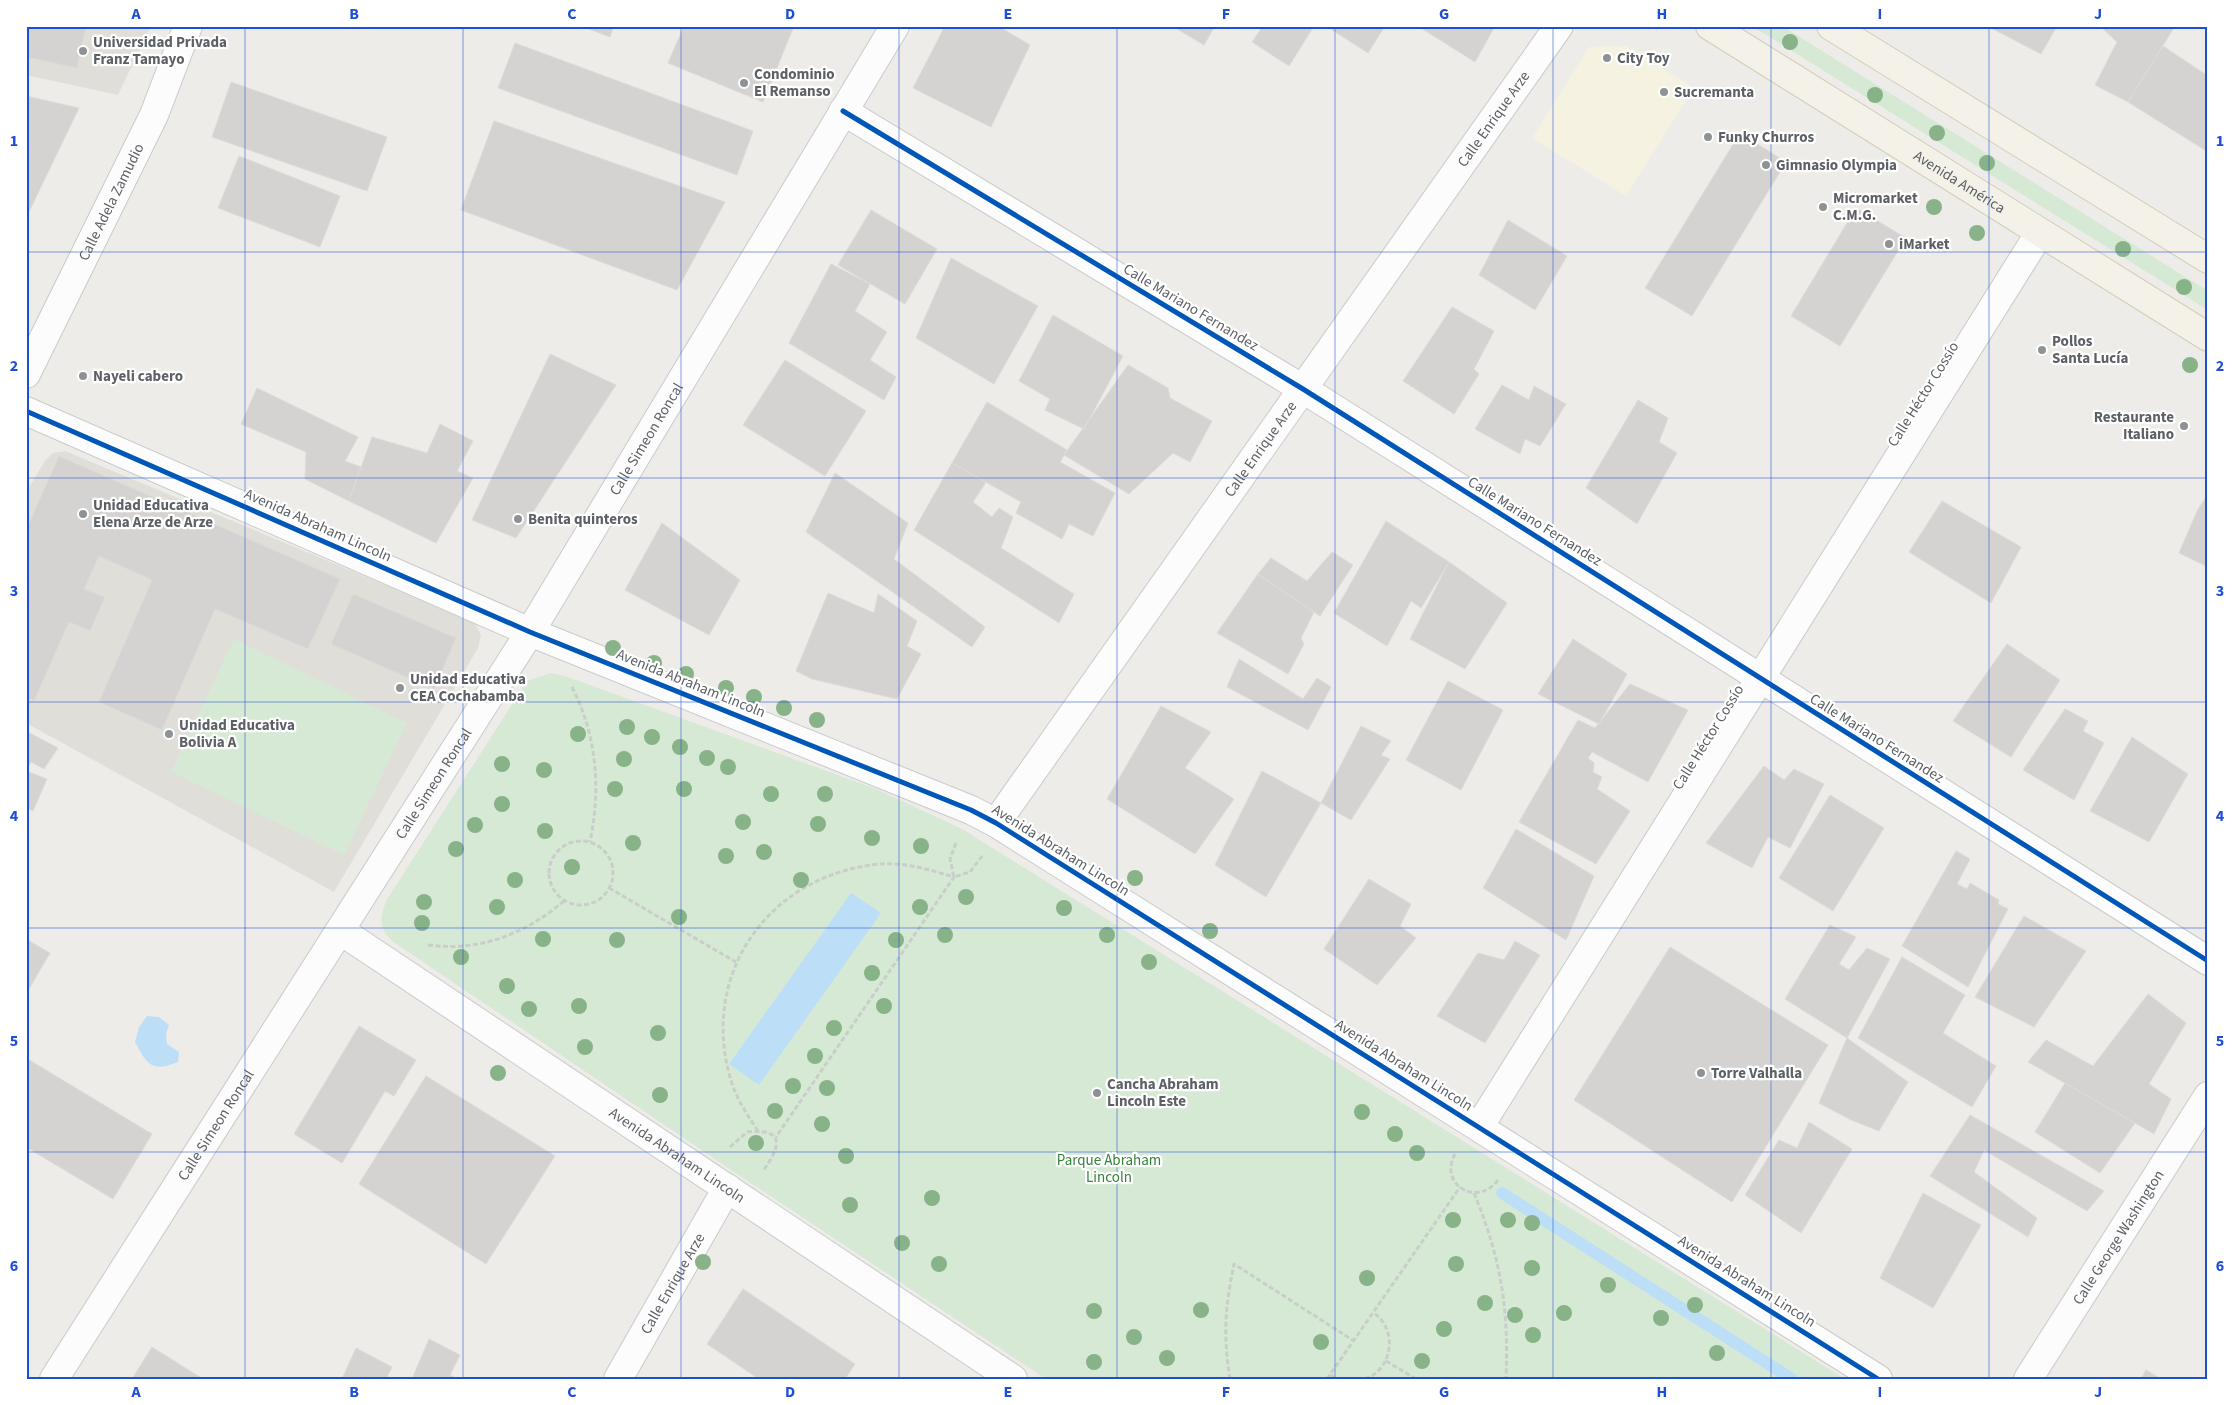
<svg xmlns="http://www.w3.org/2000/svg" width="2234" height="1405" viewBox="0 0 2234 1405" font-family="'Source Sans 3',sans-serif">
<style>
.commercial{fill:#f6f2e2}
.education{fill:#e0ded8}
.green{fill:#d6e9d4}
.water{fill:#bddef7}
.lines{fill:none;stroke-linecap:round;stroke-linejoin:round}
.stream{stroke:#bddef7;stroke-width:12}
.building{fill:#d4d3d1;stroke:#dcdbd7}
.street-casing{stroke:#c9caca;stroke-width:30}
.primary-casing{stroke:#d4ccb6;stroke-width:30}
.path{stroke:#c9cecb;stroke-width:3;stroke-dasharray:5 2.5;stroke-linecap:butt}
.street{stroke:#fcfcfc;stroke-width:28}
.primary{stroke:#f3f1e8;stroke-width:28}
.cycleway-casing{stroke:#fff;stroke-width:8}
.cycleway{stroke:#0057b8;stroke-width:5}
.tree{fill:#88b288}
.grid{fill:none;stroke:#1d4ed8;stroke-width:1;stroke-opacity:0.55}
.poi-dot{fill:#8f9294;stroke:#fff;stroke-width:2}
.labels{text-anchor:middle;stroke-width:4.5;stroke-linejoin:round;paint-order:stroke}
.poi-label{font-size:15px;font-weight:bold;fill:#5d6166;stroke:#fff;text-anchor:start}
.street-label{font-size:15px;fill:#5d6166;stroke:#fff}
.park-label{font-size:15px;fill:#36833a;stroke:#fff}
.neatline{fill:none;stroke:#1d4ed8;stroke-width:2}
.grid-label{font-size:16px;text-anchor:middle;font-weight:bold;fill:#1d4ed8}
</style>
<rect width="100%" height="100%" fill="#edece8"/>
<path class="commercial" d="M1627 46 1694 88 1626 196 1532 138 1589 47Z"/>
<path class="education" d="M26 26H151L118 95 26 75Z
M65 451 474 622 481 635 478 648 334 892 26 723V493L44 462 53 453Z"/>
<path class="green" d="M1752 26H1782L2208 291V310Z
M234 639 407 723 344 855 171 772Z
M551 673 565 676 876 789 962 829 1845 1379H1046L728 1168 392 941C378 926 380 920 386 901L527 681Z"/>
<path class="water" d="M851 893 881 913 759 1085 729 1064Z
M147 1016 159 1017 169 1025 166 1034 167 1044 179 1052 178 1062C151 1073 147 1064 135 1042L139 1027Z"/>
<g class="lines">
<path class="stream" d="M1502 1193 1792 1379"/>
</g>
<path class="building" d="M26 26H86L77 68 26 57Z
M581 26H614L610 37Z
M684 26H794L763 102 668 63Z
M945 26H998L1030 45 991 127 913 88Z
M1172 26H1215L1204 45Z
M1263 26H1314L1289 66 1252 42Z
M1326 26H1385L1368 53Z
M1422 26H1495L1475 62 1421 28Z
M1987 26H2057L2041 54Z
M2100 26H2175L2128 102 2095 85 2117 42Z
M515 43 753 131 737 175 498 88Z
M2163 46 2208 76V152L2128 102Z
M231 82 387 137 367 191 212 137Z
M26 96 79 108 26 218Z
M494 121 725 202 677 290 461 210Z
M1740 133 1786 162 1692 316 1645 288Z
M239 156 340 196 320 247 218 208Z
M1856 208 1906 238 1840 346 1791 316Z
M871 210 937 249 905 304 838 265Z
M1508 220 1567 256 1535 310 1479 275Z
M951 258 1038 306 994 384 916 338Z
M831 264 870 284 855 311 887 332 870 360 896 377 884 400 789 343Z
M1452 307 1494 331 1474 369 1479 374 1454 414 1403 381Z
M1053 315 1123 356 1084 429 1045 410 1050 399 1019 381Z
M550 354 616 385 516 538 472 520Z
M785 360 866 411 825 476 743 425Z
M1128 365 1168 388 1170 398 1212 421 1190 462 1173 453 1129 494 1064 455Z
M1502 385 1529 400 1534 386 1566 404 1540 446 1525 439 1520 454 1475 429Z
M257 388 358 437 345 461 361 467 349 501 305 479 306 452 241 424Z
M1638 400 1668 418 1659 442 1677 453 1637 524 1586 488Z
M987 402 1067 450 1060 462 1115 493 1093 536 1069 524 1062 539 1016 513 1021 502 952 463Z
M440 424 473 441 457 471 473 478 436 543 349 501 372 437 427 453Z
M59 456 340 579 308 649 215 609 162 730 99 702 152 580 99 556 84 589 105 597 90 631 69 622 34 701 26 697V530Z
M952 463 986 482 973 502 992 517 999 508 1013 517 1001 548 1074 594 1059 623 914 530Z
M835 473 908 523 894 559 985 627 972 647 806 532Z
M2208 494V567L2179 553 2198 509Z
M1942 501 2021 547 1991 603 1909 552Z
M1386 521 1449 562 1421 608 1411 601 1387 646 1334 613Z
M662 523 740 580 709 635 625 590Z
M1332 552 1353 565 1320 616 1258 574 1271 558 1307 581Z
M1449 562 1507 603 1465 669 1410 639Z
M1258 574 1314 612 1301 638 1304 644 1288 674 1217 633Z
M828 593 874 613 878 594 917 621 907 646 921 654 897 699 812 679 796 671Z
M353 594 456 638 434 689 331 644Z
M1573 639 1627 674 1599 724 1538 694Z
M2007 644 2060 680 2011 757 1953 721Z
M1239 659 1303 699 1317 678 1331 687 1308 730 1227 687Z
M1448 681 1503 710 1461 790 1406 760Z
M1630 684 1688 710 1648 782 1592 752 1588 758 1594 763 1593 772 1602 777 1597 789 1630 811 1596 864 1519 822 1578 720 1595 728Z
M1161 706 1211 732 1185 768 1234 799 1195 854 1107 799Z
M2065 709 2088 721 2083 731 2104 743 2074 800 2023 770Z
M1361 726 1391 741 1381 755 1390 759 1351 820 1321 803Z
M26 731 58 748 44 769 31 762 26 771Z
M2132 737 2188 774 2149 842 2090 811Z
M1764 766 1784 780 1794 769 1824 784 1790 848 1768 837 1752 868 1706 843Z
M26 771 47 779 33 811 26 807Z
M1262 771 1321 803 1266 897 1215 865Z
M1830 795 1884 828 1833 911 1779 878Z
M1516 829 1594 876 1566 940 1483 888Z
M1956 851 1970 859 1957 884 1967 889 1970 883 1999 900 1998 904 2008 909 1968 987 1902 946Z
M1369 879 1411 904 1400 926 1416 938 1377 985 1324 949Z
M2024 916 2086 951 2034 1027 1975 997Z
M1830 925 1856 937 1839 964 1849 970 1867 948 1890 959 1847 1038 1785 999Z
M26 939 50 953 26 994Z
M1515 941 1540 955 1485 1043 1437 1016 1478 953 1504 960Z
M1670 947 1828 1045 1732 1202 1574 1100Z
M1902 957 1965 995 1943 1033 1996 1066 1972 1107 1858 1038Z
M2148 994 2186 1023 2149 1084 2171 1099 2154 1134 2028 1062 2046 1040 2093 1066Z
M359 1026 416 1060 394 1096 385 1091 342 1163 294 1134Z
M1847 1038 1908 1082 1879 1131 1849 1119 1819 1103Z
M26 1058 152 1134 113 1199 26 1147Z
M426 1076 555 1156 486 1264 359 1184Z
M2065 1083 2135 1123 2100 1173 2035 1132Z
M1970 1115 2104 1191 2087 1211 1984 1150 1974 1172 2037 1218 2028 1237 1930 1176Z
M1809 1122 1852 1149 1801 1233 1745 1195 1779 1140 1797 1148Z
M1923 1193 1981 1225 1933 1308 1880 1278Z
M743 1289 855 1364 845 1379H759L707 1344Z
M429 1339 460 1355 450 1375 457 1379H412Z
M152 1347 203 1379H132Z
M356 1348 392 1367 386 1379H342Z
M2146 1370 2161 1379H2141Z"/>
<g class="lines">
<g class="street-casing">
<g id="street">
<path d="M843 111 1303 389 2208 961"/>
<path id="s1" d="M26 374 154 115 188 26"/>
<path d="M26 411 530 632 971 810 996 823 1878 1379"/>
<path id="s2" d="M996 823 1559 26"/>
<path id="s3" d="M341 931 1013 1379"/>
<path d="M1479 1127 2039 234"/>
<path id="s4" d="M54 1379 530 632 895 26"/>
<path id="s5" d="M618 1379 727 1188"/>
<path id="s6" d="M2028 1379 2208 1096"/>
</g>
</g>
<g class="primary-casing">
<g id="primary">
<path id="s7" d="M1710 26 2208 337"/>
<path d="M1831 26 2208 259"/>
</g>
</g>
<path class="path" d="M572 687C597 736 601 789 590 842
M549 873a32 32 0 1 1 64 0a32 32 0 1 1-64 0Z
M956 843 950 859 954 877 970 872 983 855
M609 888 736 962
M428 945C479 952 526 934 565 900
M758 1131C747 1114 735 1097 730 1077 700 971 771 874 880 864 905 862 930 870 954 877L776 1137
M730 1147 747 1132C784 1128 782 1145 763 1171
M1455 1154C1438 1184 1477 1208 1498 1180
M1474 1193C1501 1259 1509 1308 1506 1379
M1386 1361 1416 1379
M1330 1375 1338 1379
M1230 1379C1223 1334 1225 1308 1234 1264L1354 1341
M1327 1379 1460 1187
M1365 1379C1393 1369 1398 1330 1374 1313
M1486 1379H1495"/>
<use href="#street" class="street"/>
<use href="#primary" class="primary"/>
<g class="cycleway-casing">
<path id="cycleway" d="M843 111 1303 389 2208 961
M26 411 530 632 971 810 996 823 1878 1379"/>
</g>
<use href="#cycleway" class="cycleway"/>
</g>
<g class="tree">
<circle cx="1790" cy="42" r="8"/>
<circle cx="1875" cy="95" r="8"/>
<circle cx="1937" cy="133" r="8"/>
<circle cx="1987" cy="163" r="8"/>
<circle cx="1934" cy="207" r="8"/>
<circle cx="1977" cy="233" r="8"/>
<circle cx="2123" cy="249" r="8"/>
<circle cx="2184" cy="287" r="8"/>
<circle cx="2190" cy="365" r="8"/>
<circle cx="613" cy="648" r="8"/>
<circle cx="654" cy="663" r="8"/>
<circle cx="686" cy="674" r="8"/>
<circle cx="726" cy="688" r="8"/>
<circle cx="754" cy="697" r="8"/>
<circle cx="784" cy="708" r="8"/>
<circle cx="817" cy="720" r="8"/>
<circle cx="627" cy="727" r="8"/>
<circle cx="578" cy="734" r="8"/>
<circle cx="652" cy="737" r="8"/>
<circle cx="680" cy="747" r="8"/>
<circle cx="707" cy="758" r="8"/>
<circle cx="624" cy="759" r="8"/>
<circle cx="502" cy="764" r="8"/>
<circle cx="728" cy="767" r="8"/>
<circle cx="544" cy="770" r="8"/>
<circle cx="615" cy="789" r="8"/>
<circle cx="684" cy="789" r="8"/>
<circle cx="771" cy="794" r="8"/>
<circle cx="825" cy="794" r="8"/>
<circle cx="502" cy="804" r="8"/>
<circle cx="743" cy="822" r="8"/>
<circle cx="818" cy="824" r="8"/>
<circle cx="475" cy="825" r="8"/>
<circle cx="545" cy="831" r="8"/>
<circle cx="872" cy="838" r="8"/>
<circle cx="633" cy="843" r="8"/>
<circle cx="921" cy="846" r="8"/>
<circle cx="456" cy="849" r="8"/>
<circle cx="764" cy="852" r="8"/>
<circle cx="726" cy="856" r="8"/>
<circle cx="572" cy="867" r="8"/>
<circle cx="1135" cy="878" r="8"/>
<circle cx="515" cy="880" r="8"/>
<circle cx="801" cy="880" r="8"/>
<circle cx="966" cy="897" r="8"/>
<circle cx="424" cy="902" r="8"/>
<circle cx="497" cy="907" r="8"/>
<circle cx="920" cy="907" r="8"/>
<circle cx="1064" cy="908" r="8"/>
<circle cx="679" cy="917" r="8"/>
<circle cx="422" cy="923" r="8"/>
<circle cx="1210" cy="931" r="8"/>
<circle cx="945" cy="935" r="8"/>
<circle cx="1107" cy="935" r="8"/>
<circle cx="543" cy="939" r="8"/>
<circle cx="617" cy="940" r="8"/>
<circle cx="896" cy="940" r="8"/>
<circle cx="461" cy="957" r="8"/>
<circle cx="1149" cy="962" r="8"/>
<circle cx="872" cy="973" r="8"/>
<circle cx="507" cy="986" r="8"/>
<circle cx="579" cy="1006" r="8"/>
<circle cx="884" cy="1006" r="8"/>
<circle cx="529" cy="1009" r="8"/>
<circle cx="834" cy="1028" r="8"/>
<circle cx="658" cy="1033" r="8"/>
<circle cx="585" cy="1047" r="8"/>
<circle cx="815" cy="1056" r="8"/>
<circle cx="498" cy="1073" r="8"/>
<circle cx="793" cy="1086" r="8"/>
<circle cx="827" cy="1088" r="8"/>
<circle cx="660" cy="1095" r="8"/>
<circle cx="775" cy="1111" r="8"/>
<circle cx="1362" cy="1112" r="8"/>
<circle cx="822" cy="1124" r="8"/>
<circle cx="1395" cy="1134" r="8"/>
<circle cx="756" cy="1143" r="8"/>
<circle cx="1417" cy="1153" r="8"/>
<circle cx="846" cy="1156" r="8"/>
<circle cx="932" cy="1198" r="8"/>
<circle cx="850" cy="1205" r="8"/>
<circle cx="1453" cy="1220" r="8"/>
<circle cx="1508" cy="1220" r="8"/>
<circle cx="1532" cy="1223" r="8"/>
<circle cx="902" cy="1243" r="8"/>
<circle cx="703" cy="1262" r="8"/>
<circle cx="939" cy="1264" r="8"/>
<circle cx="1456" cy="1264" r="8"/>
<circle cx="1532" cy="1268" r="8"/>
<circle cx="1367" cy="1278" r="8"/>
<circle cx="1608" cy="1285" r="8"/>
<circle cx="1485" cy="1303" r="8"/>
<circle cx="1695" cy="1305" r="8"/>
<circle cx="1201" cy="1310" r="8"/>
<circle cx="1094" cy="1311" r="8"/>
<circle cx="1564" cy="1313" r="8"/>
<circle cx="1515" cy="1315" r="8"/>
<circle cx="1661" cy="1318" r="8"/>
<circle cx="1444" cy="1329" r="8"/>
<circle cx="1533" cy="1335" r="8"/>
<circle cx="1134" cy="1337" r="8"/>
<circle cx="1321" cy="1342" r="8"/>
<circle cx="1717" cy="1353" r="8"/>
<circle cx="1167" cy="1358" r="8"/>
<circle cx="1422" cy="1361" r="8"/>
<circle cx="1094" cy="1362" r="8"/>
</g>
<path class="grid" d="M245 26V1379M463 26V1379M681 26V1379M899 26V1379M1117 26V1379M1335 26V1379M1553 26V1379M1771 26V1379M1989 26V1379M26 252H2208M26 478H2208M26 702H2208M26 928H2208M26 1152H2208"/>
<g class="poi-dot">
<circle cx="83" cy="51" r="5"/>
<circle cx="1607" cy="58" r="5"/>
<circle cx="744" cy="83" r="5"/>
<circle cx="1664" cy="92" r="5"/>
<circle cx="1708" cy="137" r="5"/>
<circle cx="1766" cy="165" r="5"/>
<circle cx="1823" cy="207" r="5"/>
<circle cx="1889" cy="244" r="5"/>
<circle cx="2042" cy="350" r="5"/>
<circle cx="83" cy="376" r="5"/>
<circle cx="2184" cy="426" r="5"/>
<circle cx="83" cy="514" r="5"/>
<circle cx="518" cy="519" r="5"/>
<circle cx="400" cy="688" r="5"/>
<circle cx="169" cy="734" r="5"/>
<circle cx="1701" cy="1073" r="5"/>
<circle cx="1097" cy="1093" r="5"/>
</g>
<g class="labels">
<g class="poi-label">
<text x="93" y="47">Universidad Privada<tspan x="93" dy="17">Franz Tamayo</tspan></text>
<text x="1617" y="63">City Toy</text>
<text x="754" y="79">Condominio<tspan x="754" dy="17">El Remanso</tspan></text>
<text x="1674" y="97">Sucremanta</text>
<text x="1718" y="142">Funky Churros</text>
<text x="1776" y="170">Gimnasio Olympia</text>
<text x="1833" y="203">Micromarket<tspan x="1833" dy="17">C.M.G.</tspan></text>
<text x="1899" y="249">iMarket</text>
<text x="2052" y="346">Pollos<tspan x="2052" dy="17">Santa Lucía</tspan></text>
<text x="93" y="381">Nayeli cabero</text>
<text x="2174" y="422" text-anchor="end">Restaurante<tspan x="2174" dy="17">Italiano</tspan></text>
<text x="93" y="510">Unidad Educativa<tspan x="93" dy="17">Elena Arze de Arze</tspan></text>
<text x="528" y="524">Benita quinteros</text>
<text x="410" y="684">Unidad Educativa<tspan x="410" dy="17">CEA Cochabamba</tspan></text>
<text x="179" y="730">Unidad Educativa<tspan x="179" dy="17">Bolivia A</tspan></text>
<text x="1711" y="1078">Torre Valhalla</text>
<text x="1107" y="1089">Cancha Abraham<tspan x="1107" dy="17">Lincoln Este</tspan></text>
</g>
<g class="street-label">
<text dy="5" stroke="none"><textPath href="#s2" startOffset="862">Calle Enrique Arze</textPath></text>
<text dy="5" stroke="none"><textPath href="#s7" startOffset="294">Avenida América</textPath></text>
<text dy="5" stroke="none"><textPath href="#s1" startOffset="192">Calle Adela Zamudio</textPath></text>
<text transform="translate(1191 307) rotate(31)" y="5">Calle Mariano Fernandez</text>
<text transform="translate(1923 394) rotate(-58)" y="5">Calle Héctor Cossío</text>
<text dy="5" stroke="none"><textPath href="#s4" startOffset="1111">Calle Simeon Roncal</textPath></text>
<text dy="5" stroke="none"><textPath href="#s2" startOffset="458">Calle Enrique Arze</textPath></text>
<text transform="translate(1535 521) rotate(32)" y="5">Calle Mariano Fernandez</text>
<text transform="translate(318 525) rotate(24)" y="5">Avenida Abraham Lincoln</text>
<text transform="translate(691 683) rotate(22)" y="5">Avenida Abraham Lincoln</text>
<text transform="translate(1708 737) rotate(-58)" y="5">Calle Héctor Cossío</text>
<text transform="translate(1877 738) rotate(32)" y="5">Calle Mariano Fernandez</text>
<text dy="5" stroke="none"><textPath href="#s4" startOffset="706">Calle Simeon Roncal</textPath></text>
<text transform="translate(1061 850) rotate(32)" y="5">Avenida Abraham Lincoln</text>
<text transform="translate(1404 1065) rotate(32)" y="5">Avenida Abraham Lincoln</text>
<text dy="5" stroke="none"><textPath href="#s4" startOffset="301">Calle Simeon Roncal</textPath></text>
<text dy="5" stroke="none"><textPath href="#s3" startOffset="404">Avenida Abraham Lincoln</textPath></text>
<text dy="5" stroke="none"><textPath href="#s6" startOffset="168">Calle George Washington</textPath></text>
<text transform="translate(1747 1281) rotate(32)" y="5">Avenida Abraham Lincoln</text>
<text dy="5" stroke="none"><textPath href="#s5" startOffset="110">Calle Enrique Arze</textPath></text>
</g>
<g class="park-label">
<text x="1109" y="1165">Parque Abraham<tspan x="1109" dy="17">Lincoln</tspan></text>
</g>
</g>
<rect width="2234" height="1405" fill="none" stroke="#ffffff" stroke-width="55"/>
<rect x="28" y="28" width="2178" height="1350" class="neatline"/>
<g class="grid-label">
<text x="136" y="19">A</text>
<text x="354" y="19">B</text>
<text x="572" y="19">C</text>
<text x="790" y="19">D</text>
<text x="1008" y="19">E</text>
<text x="1226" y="19">F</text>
<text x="1444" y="19">G</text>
<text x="1662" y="19">H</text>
<text x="1880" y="19">I</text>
<text x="2098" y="19">J</text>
<text x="14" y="146">1</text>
<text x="2220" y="146">1</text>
<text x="14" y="371">2</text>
<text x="2220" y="371">2</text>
<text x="14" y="596">3</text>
<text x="2220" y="596">3</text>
<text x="14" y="821">4</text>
<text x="2220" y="821">4</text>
<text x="14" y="1046">5</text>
<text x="2220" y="1046">5</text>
<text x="14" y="1271">6</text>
<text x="2220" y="1271">6</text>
<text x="136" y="1397">A</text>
<text x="354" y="1397">B</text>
<text x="572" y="1397">C</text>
<text x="790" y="1397">D</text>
<text x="1008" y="1397">E</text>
<text x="1226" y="1397">F</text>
<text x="1444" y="1397">G</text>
<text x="1662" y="1397">H</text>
<text x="1880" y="1397">I</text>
<text x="2098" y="1397">J</text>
</g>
</svg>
